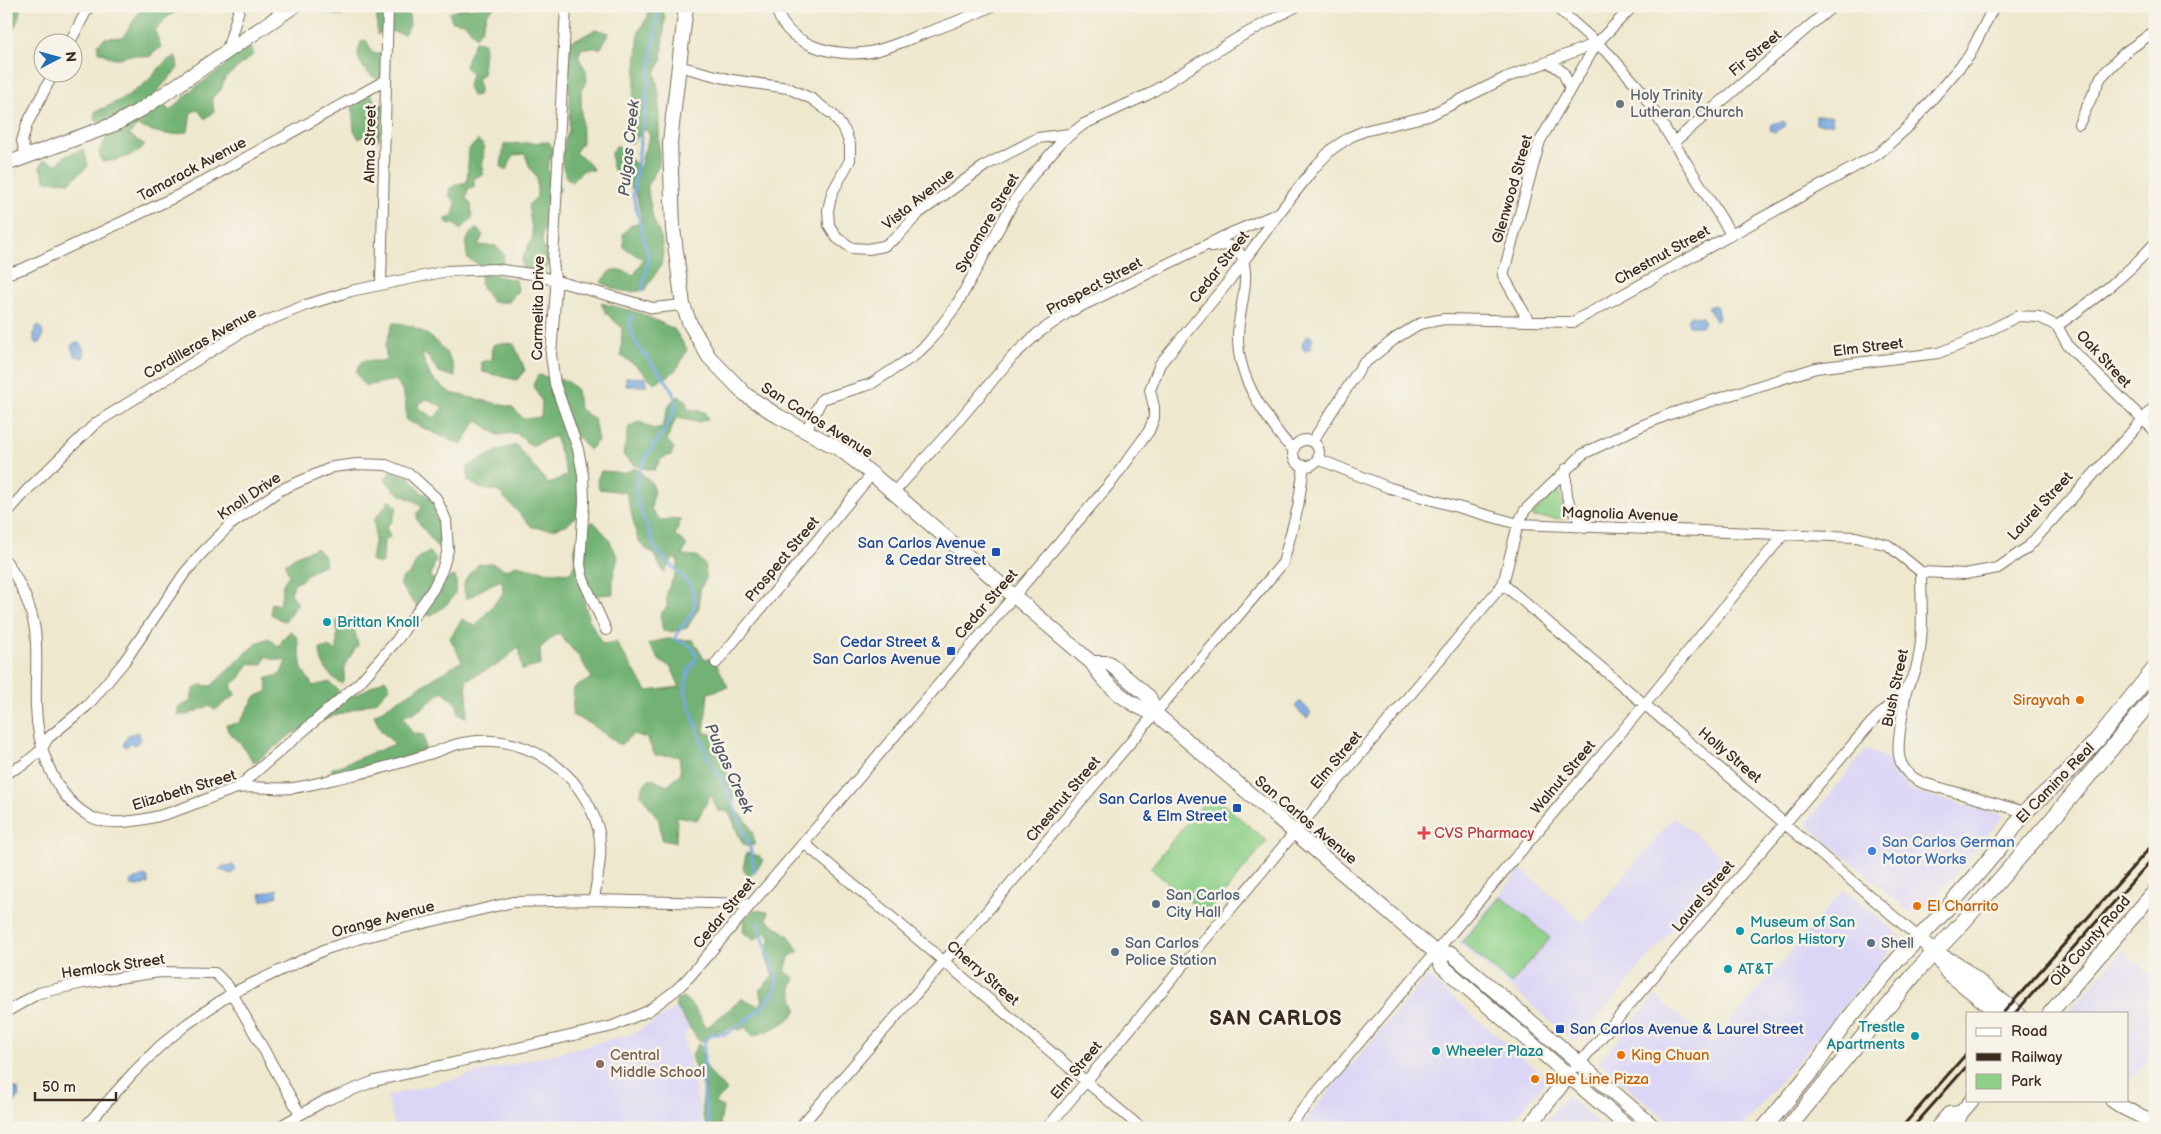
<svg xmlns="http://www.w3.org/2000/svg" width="2161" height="1134" viewBox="0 0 2161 1134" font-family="'Balsamiq Sans',sans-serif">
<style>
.built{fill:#dcd6f6}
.green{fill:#8ed088;stroke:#647d53}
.forest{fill:#72b274;stroke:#566e49;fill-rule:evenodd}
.water{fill:#77a8e2;stroke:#596980}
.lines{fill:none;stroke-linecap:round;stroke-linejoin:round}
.stream{stroke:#77a8e2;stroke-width:3}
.street-casing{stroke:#7a6c5c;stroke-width:12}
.secondary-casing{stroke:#7a6c5c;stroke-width:16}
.primary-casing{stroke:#7a6c5c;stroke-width:17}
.street{stroke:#fff;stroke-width:10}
.secondary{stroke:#fff;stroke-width:14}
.primary{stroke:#fff;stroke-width:15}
.rail{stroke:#3b2a1e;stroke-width:3}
.worship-dot{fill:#6b7280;stroke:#f7f3e8;stroke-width:2}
.transit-dot{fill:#1a4fb4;stroke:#f7f3e8;stroke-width:2}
.culture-dot{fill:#0f9aa8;stroke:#f7f3e8;stroke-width:2}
.food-dot{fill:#e8710a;stroke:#f7f3e8;stroke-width:2}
.health-dot{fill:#e0444e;stroke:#f7f3e8;stroke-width:2}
.shop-dot{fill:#3f7fe0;stroke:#f7f3e8;stroke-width:2}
.service-dot{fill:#5c6f8a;stroke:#f7f3e8;stroke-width:2}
.education-dot{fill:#8d6e63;stroke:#f7f3e8;stroke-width:2}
.labels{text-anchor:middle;stroke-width:5;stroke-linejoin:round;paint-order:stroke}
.street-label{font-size:15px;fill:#3b2a1e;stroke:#f7f3e8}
.worship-label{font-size:15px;fill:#5b616d;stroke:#f7f3e8;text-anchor:start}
.transit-label{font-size:15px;fill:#164399;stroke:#f7f3e8;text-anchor:end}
.culture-label{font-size:15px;fill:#0d838f;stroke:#f7f3e8;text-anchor:start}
.food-label{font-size:15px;fill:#c56008;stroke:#f7f3e8;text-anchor:start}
.health-label{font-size:15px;fill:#be3a42;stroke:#f7f3e8;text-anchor:start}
.shop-label{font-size:15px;fill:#366cbe;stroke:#f7f3e8;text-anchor:start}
.service-label{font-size:15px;fill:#4e5e75;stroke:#f7f3e8;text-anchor:start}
.education-label{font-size:15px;fill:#785e54;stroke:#f7f3e8;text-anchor:start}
.water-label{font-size:16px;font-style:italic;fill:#505663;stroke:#f7f3e8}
.district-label{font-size:20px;font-weight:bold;letter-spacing:1px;fill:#3b2a1e;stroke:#f7f3e8}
</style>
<rect width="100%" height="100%" fill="#f7f3e8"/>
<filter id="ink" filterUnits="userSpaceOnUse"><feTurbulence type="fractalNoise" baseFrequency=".02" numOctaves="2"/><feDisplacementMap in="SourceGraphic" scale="10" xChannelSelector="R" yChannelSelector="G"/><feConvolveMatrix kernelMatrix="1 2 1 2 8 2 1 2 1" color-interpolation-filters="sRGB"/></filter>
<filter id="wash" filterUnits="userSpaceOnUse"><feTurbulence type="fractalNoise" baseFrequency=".0096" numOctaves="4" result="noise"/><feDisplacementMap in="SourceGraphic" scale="20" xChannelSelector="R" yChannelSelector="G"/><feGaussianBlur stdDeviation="1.12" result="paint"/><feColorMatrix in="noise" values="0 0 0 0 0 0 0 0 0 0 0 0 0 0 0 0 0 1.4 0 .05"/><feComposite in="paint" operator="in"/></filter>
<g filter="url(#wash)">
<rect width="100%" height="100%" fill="#eee8ce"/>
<path class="built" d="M1866 749 1890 760 1897 777 1914 792 2004 815 1924 911 1916 913 1908 911 1806 823Z
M1674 817 1729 863 1576 1043 1459 943 1521 869 1584 923Z
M1844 889 1900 936V939L1741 1128H1677L1598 1063 1655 996 1712 1044Z
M2122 950 2155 979V1053L2127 1085V1013H2067Z
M1427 976 1548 1079 1507 1128H1298Z
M680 1005 694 1025 684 1034 703 1128H395L387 1096 628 1035 646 1027Z
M1567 1096 1604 1128H1540Z"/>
<path class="green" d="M1559 488 1561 501 1568 515 1566 519 1531 517 1556 489Z
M1211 794 1267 841 1206 915 1150 868Z
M1501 896 1550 938 1511 984 1462 942Z"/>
<path class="forest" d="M6 6H17L21 11 15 27 6 33Z
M143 6H177L178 10 166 18 155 31 161 47 149 57 131 55 114 59 98 51V44L105 38 123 37Z
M325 6H348L342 16 327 13Z
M476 6H495L487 13 482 29 476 37 465 23 452 21 449 13 464 8H475Z
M648 6H662L665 18 662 61 655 72 659 94V166L647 186 653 219 661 237 663 253 661 265 645 290C627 294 616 291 601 282L610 271 621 270 634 275 643 259 624 248 623 234 631 225 642 222 636 193 612 168 611 152 617 145 640 168 643 154 650 136 646 129 631 144 627 120 634 94 639 31 648 17Z
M381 8 396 13 409 15 410 26 404 34 384 30 377 35V10Z
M596 29 609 33 601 48H582L578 57 586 70 587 81 581 90 582 143 575 153 587 161 594 170H584L572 182 566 177 562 164 565 140 569 130 570 102 567 74 570 41 582 37Z
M366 40 372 53 380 54 388 62 389 69 379 79C369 77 359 64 358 55 358 51 360 46 361 42Z
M475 41 484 43 485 51 483 74 477 78 480 89 478 95 472 96 468 86 471 73 465 67C467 57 472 50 475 41Z
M245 47 252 49 254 54 225 78 221 90 212 98 214 111 205 119 198 110 191 112 188 131C171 139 154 131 137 126L129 135 145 145C134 157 118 160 102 162L99 152 109 133 103 123 94 120 95 112C112 105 129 96 144 84 156 75 160 62 176 56L178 68 153 96 170 111 193 89 222 69 230 58Z
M370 92 375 102 384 105 379 139 375 141 368 133 359 139 354 130 352 105Z
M478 140 484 146 482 175 474 178V188L468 189 466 199 471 204 472 218 460 230 455 224H449L445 220 453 215 456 203 450 197 449 189 457 184 467 182 469 149Z
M549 142 553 150 547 169 561 189 547 206C547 210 548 217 547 221 544 229 542 232 542 240 543 254 555 257 544 273L522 270V259L533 237 528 205 537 197V177L530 168 525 154 514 155 506 170 501 167 504 144Z
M84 149 88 166 70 182 46 181 40 168 43 160 57 164 65 156Z
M477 229 483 235 478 245 496 246 504 254 503 263 494 267 496 276 516 280 518 290 509 302H492L480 284 481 277 477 263 468 259C465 248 465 234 477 229Z
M601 303 640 313 674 329 687 349C678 370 675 374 654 383L634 364 621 356 622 328 606 313Z
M393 323C419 322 455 350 455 377L439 372 427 356 421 353 431 378 451 393 512 407 524 419 541 417 542 402 533 385 538 375 567 381 577 390 579 408 594 419 598 441 589 450 577 436C576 439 573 443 572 447 571 474 597 520 556 528 548 530 539 528 532 527L499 492 480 488 468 481V466L499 450 516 445 548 484 567 475 555 436 531 446 516 433 498 435 477 420 461 445 406 420C407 405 405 392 396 380L365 386 356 372 362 361H387L385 347ZM427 399 443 407 435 418 419 409 418 404Z
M502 343 514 344 525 370 517 380 483 372 481 362 492 360 493 345Z
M679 396 686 400 688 409 705 412 708 419 700 422 676 418 667 440 674 448 671 455 662 458 654 470C643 470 629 463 623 455L629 427 639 421 653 429 662 427C667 416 666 402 679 396Z
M635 468C657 486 655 483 651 510L660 520 681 519 675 535 687 545 682 555 697 556 705 565 706 578 700 590 699 607 687 628 670 632 663 631 660 614 667 607V591L674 577 679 561 673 558 664 573 653 553 646 549 638 540 626 492 599 489 597 480 601 471 624 473Z
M391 471 410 477 421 492 434 499 437 510 434 517 445 525 444 545 437 547 417 520V513L422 508C415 498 405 499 397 492 392 489 389 483 385 479Z
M390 500 397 507 392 521 386 527 390 537 384 540 383 562 377 564 371 560 375 537 374 520Z
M593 521 609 539 618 558 613 576V594L583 596 588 617 602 644 616 642 647 691 680 687 671 667 660 661 648 644 666 639 693 640 704 659H714L728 687 708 693 704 732 715 736 735 797 732 807C745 816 755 829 754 845L745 846C736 835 736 822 727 811H718L711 794 697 820 677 816 676 843 662 840 659 820 641 795 642 787 650 778 667 786 681 773 679 756 655 755 647 738 633 734 620 745 591 724 572 715 574 688 592 678 580 658 558 633 540 648 541 665 522 670 519 647 499 664 466 680 468 709 466 717 459 714 457 705 443 691 418 711 403 717 412 733 424 735 425 749 401 759 335 776 331 769 395 744 381 731 374 715 462 661 450 638 462 619 476 626 503 593 502 580C489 584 478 593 466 599 461 580 466 577 479 564L492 563 506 570 516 565 544 571 571 573 575 563V544Z
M316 548 325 558 324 565C309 569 307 579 294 584L291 594 298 603 285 621 279 619 271 614V603L280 605 283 584 289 575 285 564 296 556Z
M430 552 436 558 430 578 441 581 455 576C461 596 445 608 429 616L413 602 400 585 403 577 410 574 418 558Z
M342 617 352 620 358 645 345 664 344 682 342 684C329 677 320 664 320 649L327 647 337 651V621Z
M291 631 297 637 302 669 313 686 330 682 339 691 332 699 356 695 385 679 390 687 377 701 328 718 293 733 254 763 241 744 229 733 226 725 239 723 255 697 268 691 266 679 281 674 286 661 272 659 266 656 263 664 256 665 249 663 240 678 231 685 235 695 215 710 209 706 187 715H178V707L190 702 194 689 201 685 211 686 257 643 269 638 279 647 284 637Z
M746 853 759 856 764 860 749 878 743 869Z
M753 910 768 912 767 920 788 935 799 951 789 957 785 972 795 978 791 989 797 1010C786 1025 771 1030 753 1036L745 1027 740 1030 731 1027 725 1031H717C712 1037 706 1042 698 1040L675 1005 677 999 683 997C694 1006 700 1015 706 1028L743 998 758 1006 763 1001 759 990 773 976 765 954 771 940 766 932 754 940 743 932 744 919Z
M698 1044 702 1046C699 1065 716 1079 727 1091L714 1103 723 1107 720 1124 726 1128H709C699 1118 702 1098 706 1086L700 1083 691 1056Z"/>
<path class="water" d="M1816 116H1832L1833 124H1816Z
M1784 121 1786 125 1775 132 1770 130 1771 124Z
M1714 305 1717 307 1719 318 1715 321 1708 307Z
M1690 316 1702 317 1705 322 1702 326H1689L1688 320Z
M39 325 43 333 41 342 38 344 34 341V333L37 326Z
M1308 335 1313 338 1310 349 1306 351 1303 349 1302 343Z
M75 342 81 344 85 353 83 358 75 356 71 346Z
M626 377 646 378V386H626Z
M1301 702 1311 713 1307 718 1300 713 1295 706 1297 703Z
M139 732 140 741 135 745 130 743 127 747 123 745 128 735Z
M233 865 236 870 232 874 219 870 222 866Z
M144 876 148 878V884L131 887 130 881Z
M277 889 278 896 262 901 260 894Z
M12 1087 18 1089 19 1097 15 1102 11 1104 7 1098Z"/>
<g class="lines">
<path class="stream" d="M642 290 649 259 633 196 657 19 655 6
M631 314C631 319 630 327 632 333 639 357 666 372 674 396 682 421 638 454 636 485 635 500 640 511 646 524 652 536 650 540 658 552 671 569 699 582 694 607 692 620 678 627 675 639L692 647 696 654V659L688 672 685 691 705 752 728 791 750 848 755 872
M710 1128 704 1098V1042L712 1034H726L756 1013 770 998 776 989 777 980 758 923"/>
</g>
</g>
<g filter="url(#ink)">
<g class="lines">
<g class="street-casing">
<path id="street" d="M566 6 553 261 556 289 551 355 555 384 578 449 583 475 584 501 580 565 583 579 606 630
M776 6C783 45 836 58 870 52 886 49 902 42 917 36 943 27 968 18 992 6
M1555 6 1610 55 1640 89 1731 234
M70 42 89 6
M227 50 240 6
M1549 62 1563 72 1570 88
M678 66 732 80 788 88 812 99 833 115 845 131 850 145V160L832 193 828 210 829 225 837 238 852 248 868 249 884 246 897 237 919 213 986 165 1038 138 1069 134
M2079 124 2101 77 2124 53 2155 31
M1674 142 1833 6
M26 157 22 141 27 124 54 72
M1213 247C1227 243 1238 245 1243 260 1250 283 1238 312 1238 336 1237 369 1254 398 1272 424 1279 433 1284 443 1294 449
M6 274 25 268 177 196 386 80
M381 283 388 6
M1528 320 1503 275 1540 141 1597 43
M2057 326 2069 347 2155 431
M806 431 822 399 871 384 914 356 928 343 956 306 1014 201 1035 172 1062 141 1084 124 1149 94 1236 39 1297 6
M1293 453a13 13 0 1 1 26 0a13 13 0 1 1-26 0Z
M1312 442 1362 365 1396 338 1419 324 1444 319 1573 322 1878 154 1909 126 1969 56 1994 6
M1318 459 1390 488 1518 524 1856 537 1888 545 1921 572
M1566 469C1565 499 1567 504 1585 528
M893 493 949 432 1013 356 1038 333 1069 312 1231 233 1279 213
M6 514 28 489 96 423 245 330 306 305 351 291 447 271 494 269 532 274 653 308 683 305
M6 561C20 582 31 605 35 630 38 655 35 682 36 706 37 746 53 797 91 817 103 823 119 823 132 821 167 818 203 799 237 788 256 785 274 790 293 788 313 785 333 779 352 775 379 770 403 762 429 754 442 750 455 743 469 742 528 734 581 771 598 828 604 852 597 876 594 900
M1921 572C1921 604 1925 638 1916 669 1915 675 1910 680 1908 686 1904 695 1904 707 1902 717 1898 745 1891 769 1923 783L2025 812
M1921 572 1965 574 1998 568 2028 547 2155 406
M1503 584 1918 937
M716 663 872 474
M6 773 23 765 41 750 48 738 88 705 124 662 184 574 201 554 230 525 280 490 333 467 357 464 386 465 411 475 436 498 446 520 448 550 442 570 433 589 397 640 359 683 237 788
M804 843 1141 1128
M6 1012 39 993 83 983 160 972 215 973 228 986 300 1114
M1576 1067 1872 722 1907 688
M84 1128 133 1073 160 1046 187 1024 232 993 326 949 361 938 513 902 594 900 750 904
M277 1128 324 1101 375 1081 613 1026 648 1011 676 990 689 977 1113 480 1149 431 1154 418V407L1150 390 1160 364 1229 281 1279 213 1315 167 1332 149 1350 137 1364 131 1428 116 1505 78 1597 43 1633 6
M799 1128 953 951 1283 563 1298 507 1304 466
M1047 1128 1503 584 1518 524 1525 510 1583 454 1641 426 1670 414 1816 368 1938 353 1962 344 2018 316 2039 317 2057 326C2092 301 2126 276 2155 243
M1287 1128 1645 704 1783 535"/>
</g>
<g class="secondary-casing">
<path id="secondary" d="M686 6 670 142 673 229 683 305 690 324 709 357 746 395 778 416 841 450 872 474 1092 663C1105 685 1130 706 1156 714L1435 952 1442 966 1629 1128
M6 164 115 124 142 109 294 6
M1092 663H1109L1149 697 1156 714
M1918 937 1935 953 1947 972 1998 1013
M1435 952 1452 954 1655 1128
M1935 953 1956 963 2017 1013
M2050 1013 2155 891
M2112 1100 2124 1108 2155 1123
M1528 1128 1569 1075
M1937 1128 1949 1114 1961 1113
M1955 1128 1961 1113 1972 1100"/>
</g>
<g class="primary-casing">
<path id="primary" d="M1764 1128 1814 1068 1845 1023 1898 959 1939 917 1974 878 1999 848 2025 812 2064 776 2097 740 2155 668
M1788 1128 1918 970 1964 921 2061 809 2155 696"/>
</g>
<use href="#street" class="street"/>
<use href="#secondary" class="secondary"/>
<use href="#primary" class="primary"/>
<path class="rail" d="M2003 1013 2155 842
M2015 1013 2155 856
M1901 1128 1967 1053
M1912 1128 1967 1066"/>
</g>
</g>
<circle class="worship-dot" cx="1620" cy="104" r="5"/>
<g class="transit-dot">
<rect x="991" y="547" width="10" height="10" rx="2.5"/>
<rect x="946" y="646" width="10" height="10" rx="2.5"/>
<rect x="1232" y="803" width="10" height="10" rx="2.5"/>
<rect x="1555" y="1024" width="10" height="10" rx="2.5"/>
</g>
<g class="culture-dot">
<circle cx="327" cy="622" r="5"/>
<circle cx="1740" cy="931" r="5"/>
<circle cx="1728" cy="969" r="5"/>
<circle cx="1915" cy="1036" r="5"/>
<circle cx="1436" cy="1051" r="5"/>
</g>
<g class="food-dot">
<circle cx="2080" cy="700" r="5"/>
<circle cx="1917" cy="906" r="5"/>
<circle cx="1621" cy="1055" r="5"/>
<circle cx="1535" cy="1079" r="5"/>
</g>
<path class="health-dot" d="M1421.5 825.5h5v5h5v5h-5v5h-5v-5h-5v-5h5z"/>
<circle class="shop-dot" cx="1872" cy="851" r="5"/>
<g class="service-dot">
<circle cx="1156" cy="904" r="5"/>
<circle cx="1871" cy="943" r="5"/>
<circle cx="1115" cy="952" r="5"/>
</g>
<circle class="education-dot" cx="600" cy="1064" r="5"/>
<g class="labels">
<g class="street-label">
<text transform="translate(1755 53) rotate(-40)" y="5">Fir Street</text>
<text transform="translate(370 144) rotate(-89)" y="5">Alma Street</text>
<text transform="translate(192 169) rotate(-28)" y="5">Tamarack Avenue</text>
<text transform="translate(1512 189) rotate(-74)" y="5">Glenwood Street</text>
<text transform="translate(918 199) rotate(-39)" y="5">Vista Avenue</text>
<text transform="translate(987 223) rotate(-60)" y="5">Sycamore Street</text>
<text transform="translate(1662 255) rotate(-29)" y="5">Chestnut Street</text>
<text transform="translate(1219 267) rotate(-52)" y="5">Cedar Street</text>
<text transform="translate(1094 286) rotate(-28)" y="5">Prospect Street</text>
<text transform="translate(538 308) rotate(-89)" y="5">Carmelita Drive</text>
<text transform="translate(200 343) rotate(-30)" y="5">Cordilleras Avenue</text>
<text transform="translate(1868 347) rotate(-7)" y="5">Elm Street</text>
<text transform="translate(2104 359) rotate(47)" y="5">Oak Street</text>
<text transform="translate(817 420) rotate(32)" y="5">San Carlos Avenue</text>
<text transform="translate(249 496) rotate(-34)" y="5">Knoll Drive</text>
<text transform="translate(2040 506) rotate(-47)" y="5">Laurel Street</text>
<text transform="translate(1620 514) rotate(2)" y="5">Magnolia Avenue</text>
<text transform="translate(782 559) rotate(-50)" y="5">Prospect Street</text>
<text transform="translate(986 604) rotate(-49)" y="5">Cedar Street</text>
<text transform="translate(1895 688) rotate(-78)" y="5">Bush Street</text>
<text transform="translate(1730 755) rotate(40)" y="5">Holly Street</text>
<text transform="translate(1336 760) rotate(-50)" y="5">Elm Street</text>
<text transform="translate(1563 777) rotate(-50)" y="5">Walnut Street</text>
<text transform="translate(2055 783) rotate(-46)" y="5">El Camino Real</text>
<text transform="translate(184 790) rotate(-17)" y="5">Elizabeth Street</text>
<text transform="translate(1063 799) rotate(-50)" y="5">Chestnut Street</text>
<text transform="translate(1306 820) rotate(40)" y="5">San Carlos Avenue</text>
<text transform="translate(1703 896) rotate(-50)" y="5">Laurel Street</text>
<text transform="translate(724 913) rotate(-50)" y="5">Cedar Street</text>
<text transform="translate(383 919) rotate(-15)" y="5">Orange Avenue</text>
<text transform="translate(2090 941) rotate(-49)" y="5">Old County Road</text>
<text transform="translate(113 966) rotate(-8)" y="5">Hemlock Street</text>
<text transform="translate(983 973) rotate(41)" y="5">Cherry Street</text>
<text transform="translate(1076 1070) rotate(-50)" y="5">Elm Street</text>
</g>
<g class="worship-label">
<text x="1630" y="100">Holy Trinity<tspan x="1630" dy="17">Lutheran Church</tspan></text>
</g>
<g class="transit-label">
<text x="986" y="548">San Carlos Avenue<tspan x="986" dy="17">&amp; Cedar Street</tspan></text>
<text x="941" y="647">Cedar Street &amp;<tspan x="941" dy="17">San Carlos Avenue</tspan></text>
<text x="1227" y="804">San Carlos Avenue<tspan x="1227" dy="17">&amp; Elm Street</tspan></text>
<text x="1570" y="1034" text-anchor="start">San Carlos Avenue &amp; Laurel Street</text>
</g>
<g class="culture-label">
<text x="337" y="627">Brittan Knoll</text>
<text x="1750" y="927">Museum of San<tspan x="1750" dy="17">Carlos History</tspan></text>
<text x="1738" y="974">AT&amp;T</text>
<text x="1905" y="1032" text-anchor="end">Trestle<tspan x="1905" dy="17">Apartments</tspan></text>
<text x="1446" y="1056">Wheeler Plaza</text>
</g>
<g class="food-label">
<text x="2070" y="705" text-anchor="end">Sirayvah</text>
<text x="1927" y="911">El Charrito</text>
<text x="1631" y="1060">King Chuan</text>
<text x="1545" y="1084">Blue Line Pizza</text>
</g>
<g class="health-label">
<text x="1434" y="838">CVS Pharmacy</text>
</g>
<g class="shop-label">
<text x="1882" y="847">San Carlos German<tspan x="1882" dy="17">Motor Works</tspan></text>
</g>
<g class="service-label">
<text x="1166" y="900">San Carlos<tspan x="1166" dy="17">City Hall</tspan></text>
<text x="1125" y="948">San Carlos<tspan x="1125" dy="17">Police Station</tspan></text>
<text x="1881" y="948">Shell</text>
</g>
<g class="education-label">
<text x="610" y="1060">Central<tspan x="610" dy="17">Middle School</tspan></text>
</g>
<g class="water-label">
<text transform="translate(628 148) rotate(-84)" y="6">Pulgas Creek</text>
<text transform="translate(730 768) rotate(66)" y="6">Pulgas Creek</text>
</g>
<g class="district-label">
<text x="1276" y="1025">SAN CARLOS</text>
</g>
</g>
<rect width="2161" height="1134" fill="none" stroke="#f7f3e8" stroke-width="25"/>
<rect x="1966" y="1012" width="162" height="90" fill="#f7f3e8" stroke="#aca397"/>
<rect x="1976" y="1028" width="25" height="8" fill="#ffffff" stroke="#aca397"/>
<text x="2011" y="1036" font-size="15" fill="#3b2a1e">Road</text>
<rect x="1976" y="1053" width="25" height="8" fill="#3b2a1e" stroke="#aca397"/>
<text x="2011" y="1062" font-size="15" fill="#3b2a1e">Railway</text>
<rect x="1976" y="1074" width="25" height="15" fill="#8ed088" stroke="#aca397"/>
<text x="2011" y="1086" font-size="15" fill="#3b2a1e">Park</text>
<g transform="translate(58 58) rotate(84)"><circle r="24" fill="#f7f3e8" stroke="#aca397"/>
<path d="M0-4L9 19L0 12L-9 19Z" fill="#1f6fb2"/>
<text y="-8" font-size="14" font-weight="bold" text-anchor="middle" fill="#3b2a1e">N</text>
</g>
<path d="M35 1092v8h81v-8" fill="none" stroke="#3b2a1e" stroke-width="2.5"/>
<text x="42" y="1092" font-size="15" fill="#3b2a1e" stroke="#f7f3e8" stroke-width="4" paint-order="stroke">50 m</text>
</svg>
